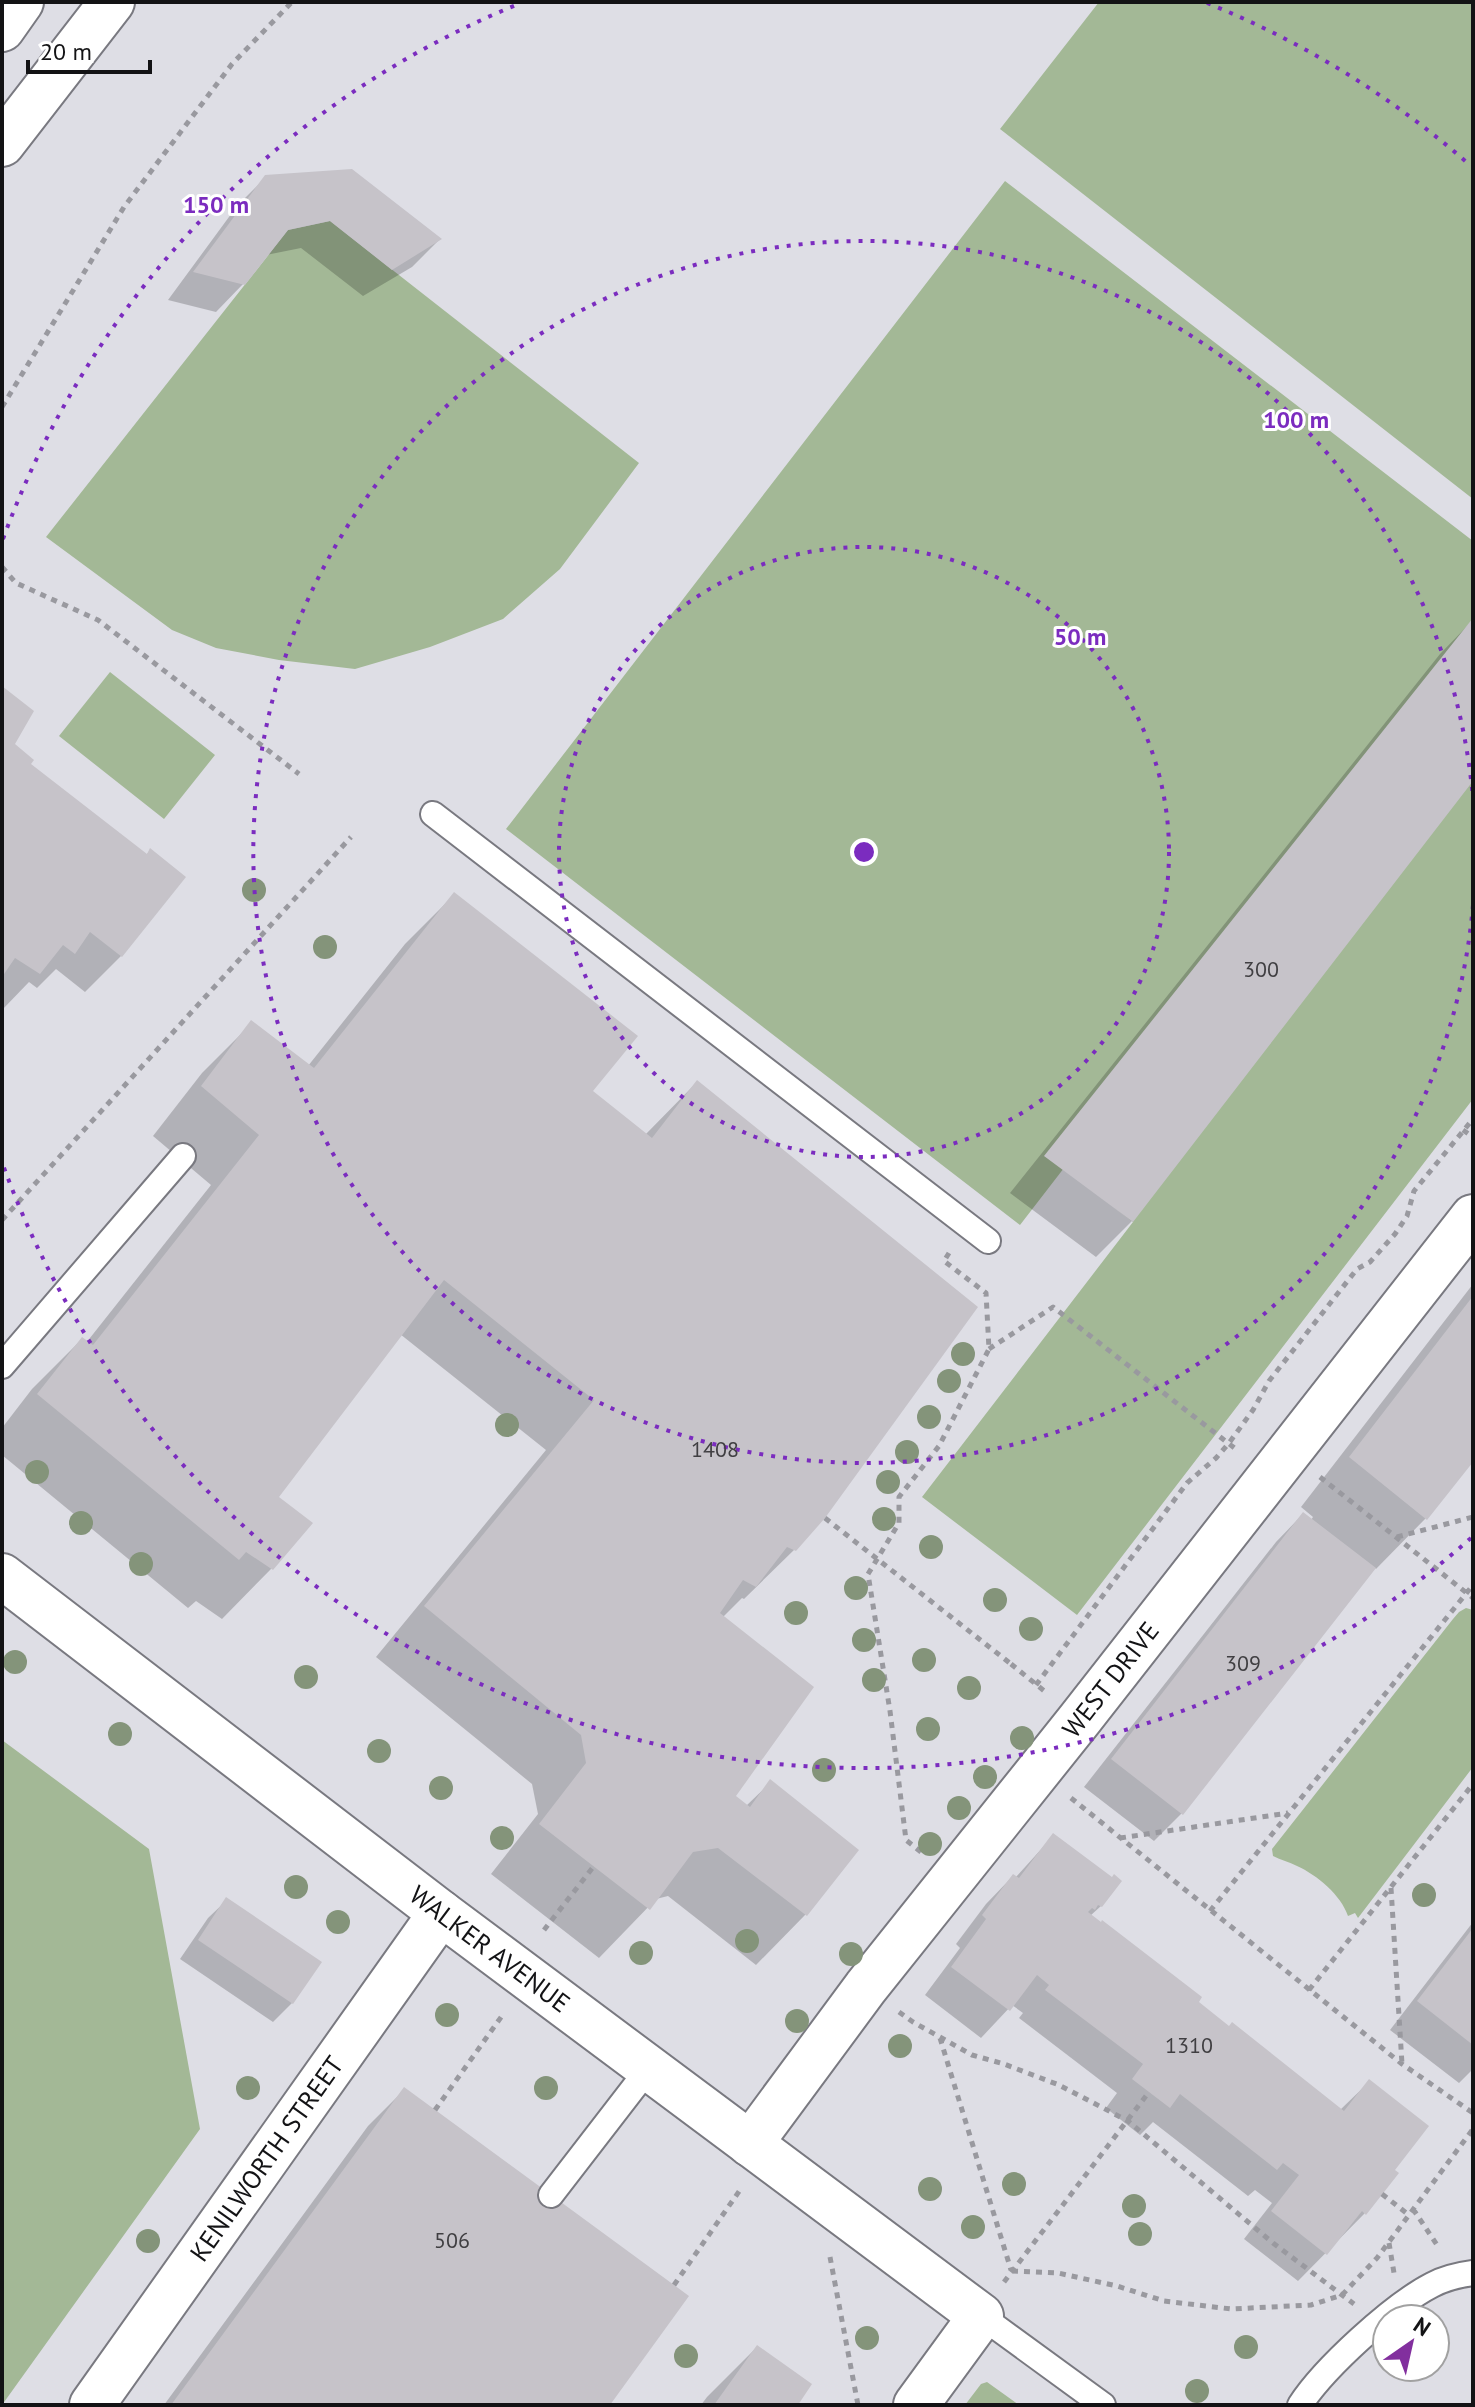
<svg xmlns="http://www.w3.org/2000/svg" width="1475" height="2407" viewBox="0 0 1475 2407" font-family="'PT Sans',sans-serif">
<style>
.green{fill:#a3b896}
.shadow{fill:#0003}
.building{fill:#c6c3c9}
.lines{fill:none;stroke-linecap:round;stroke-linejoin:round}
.lane-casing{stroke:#797980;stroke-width:28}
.street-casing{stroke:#797980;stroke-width:48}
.secondary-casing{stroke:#797980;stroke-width:48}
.path{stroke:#99999f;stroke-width:5;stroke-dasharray:6 6;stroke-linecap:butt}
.lane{stroke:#fff;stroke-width:24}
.street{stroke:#fff;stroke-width:44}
.secondary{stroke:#fff;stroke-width:44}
.path-bridge{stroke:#99999f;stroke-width:5;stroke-dasharray:6 6;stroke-linecap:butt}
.tree{fill:#84947a}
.ring{fill:none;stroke:#7b2cbf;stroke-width:4;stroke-dasharray:4 8}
.labels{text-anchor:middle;stroke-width:6;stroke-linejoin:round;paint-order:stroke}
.number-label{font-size:22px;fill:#403f42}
.street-label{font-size:26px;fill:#131315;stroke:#fff}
.centre{fill:#7b2cbf;stroke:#fff;stroke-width:4}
.ring-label{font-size:24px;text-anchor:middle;font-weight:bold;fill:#7b2cbf;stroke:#fff;stroke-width:6;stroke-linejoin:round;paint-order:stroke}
</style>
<rect width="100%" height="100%" fill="#dedee5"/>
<path class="green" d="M1099 2H1473V499L1000 129Z
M1005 181 1473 541V1099L1077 1615 922 1497 1133 1222 1064 1168 1020 1225 506 829Z
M330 221 639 463 560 569 503 619 430 647 355 669 279 660 216 648 172 630 46 537 288 230Z
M110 672 215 755 164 819 59 736Z
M1466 1608 1473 1610V1767L1358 1918 1355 1913 1348 1916C1341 1895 1317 1875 1297 1866 1289 1862 1281 1860 1273 1856L1272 1849 1453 1619 1459 1612Z
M2 1740 149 1849 200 2129 2 2405Z
M987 2382 1019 2405H965L981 2384Z"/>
<path class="shadow" d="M266 177 439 240 412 267 363 296 301 248 266 255 244 283 216 312 168 300 237 206Z
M1473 620V778L1132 1221 1096 1257 1010 1193 1440 654Z
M2 689 13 744 28 764 145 856 150 851 121 956 85 992 56 969 37 988 29 982 3 1009Z
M455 894 591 1091 645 1135 697 1082 794 1550 744 1599 742 1598 723 1617 733 1796 746 1806 771 1782 857 1850 805 1915 756 1965 668 1896 656 1899 599 1958 491 1874 538 1814 532 1784 376 1657 546 1450 400 1334 276 1498 310 1523 271 1569 222 1619 196 1601 188 1608 2 1455V1428L32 1389 82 1339 86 1343 211 1185 153 1136 202 1073 252 1023 308 1066 405 944Z
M1473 1284V1458L1425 1519 1376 1569 1374 1567 1182 1813 1154 1841 1084 1787 1276 1542 1303 1514 1311 1520 1313 1517 1301 1507Z
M1054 1835 1101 1906 1090 1916 1196 2002 1340 2110 1369 2082 1392 2171 1365 2213 1298 2281 1244 2239 1272 2203 1255 2190 1248 2196 1153 2122 1140 2135 1106 2108 1117 2093 1019 2018 1023 2013 1012 2005 981 2038 925 1995 960 1948 956 1944 986 1904 1013 1876 1015 1878Z
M227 1900 292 2003 273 2022 180 1959 208 1918Z
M1473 1922V2069L1459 2083 1390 2030Z
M404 2090 607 2405H164L368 2126Z
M757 2347 795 2405H701L707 2397Z"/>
<path class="building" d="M352 169 442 239 392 270 330 221 288 230 245 285 193 272 265 175Z
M1473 618V781L1133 1222 1044 1156Z
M2 686 34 711 15 744 34 760 31 764 147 854 150 848 186 877 122 957 90 932 75 954 63 945 40 974 15 958 2 977Z
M454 892 638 1036 593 1091 652 1138 697 1080 978 1307 825 1518 796 1551 787 1547 756 1587 743 1580 720 1613 814 1687 736 1796 750 1807 770 1779 859 1850 807 1916 718 1848 693 1852 650 1910 539 1824 586 1763 581 1735 424 1606 594 1400 444 1280 279 1497 313 1523 273 1570 246 1552 239 1560 37 1394 82 1337 93 1345 259 1135 201 1086 251 1020 314 1068Z
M1473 1296V1462L1427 1520 1349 1457Z
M1303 1512 1376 1568 1183 1815 1111 1759Z
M1053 1833 1112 1877 1114 1874 1122 1881 1102 1907 1098 1905 1095 1910 1092 1908 1088 1912 1101 1922 1102 1920 1202 1997 1199 2002 1229 2026 1232 2022 1344 2111 1369 2079 1429 2126 1395 2170 1399 2173 1366 2215 1362 2211 1327 2255 1271 2211 1299 2175 1283 2163 1277 2170 1180 2094 1170 2108 1132 2079 1143 2064 1045 1990 1049 1985 1037 1975 1010 2011 951 1967 986 1919 982 1915 1013 1874 1019 1878Z
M226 1897 322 1962 293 2004 198 1940Z
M1473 1928V2045L1417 2001Z
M404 2087 689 2296 610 2405H171Z
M757 2345 812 2384 798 2405H714Z"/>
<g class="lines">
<g class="lane-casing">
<path id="lane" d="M433 814 988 1241
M2 1366 183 1156
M551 2195 649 2068
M981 2316 1103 2405
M1300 2405C1324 2368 1393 2305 1432 2285 1445 2278 1458 2275 1473 2273"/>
</g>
<g class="street-casing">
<g id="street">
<path id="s1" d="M2 1576 441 1913 981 2316 916 2405"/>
<path id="s2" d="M750 2144 866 1987 1080 1719 1473 1217"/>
<path id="s3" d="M92 2405 441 1913"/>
</g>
</g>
<g class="secondary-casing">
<path id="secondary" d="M2 29 21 2
M2 144 112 2"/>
</g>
<path class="path" d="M2 407 124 207 232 64 292 2
M2 567 16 583 98 620 299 774
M1463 1130 1473 1137
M2 1220 351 837
M989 1349 1053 1307 1237 1450 1238 1448
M1320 1477 1473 1598
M1397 1537 1473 1517
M1011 1664 1048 1694
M1036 1685 1187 1483 1216 1458 1229 1443 1253 1410 1269 1381 1357 1269 1370 1262 1395 1234 1407 1216 1414 1191 1473 1119
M1071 1798 1402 2064 1473 2113
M1120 1838 1288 1813
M921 1852 906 1840 890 1711 868 1574 899 1523V1497L939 1446 989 1349 986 1293 944 1261 949 1253
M1391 1888 1402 2064
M1210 1911 1473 1585
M544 1930 594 1866
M1309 1990 1473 1784
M899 2012 913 2022 972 2055 1004 2064 1059 2085 1128 2121 1273 2243 1354 2304
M940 2038 1011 2270
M435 2110 504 2013
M1382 2194 1409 2215
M1413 2209 1439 2248
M1389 2243 1394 2273
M830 2257 858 2405
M1012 2271 1058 2273 1117 2286 1164 2301 1231 2309 1311 2305 1342 2295 1377 2258 1473 2129
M1004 2282 1149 2092
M674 2285 740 2190"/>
<use href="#lane" class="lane"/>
<use href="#street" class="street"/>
<use href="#secondary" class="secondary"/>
<path class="path-bridge" d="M825 1518 1011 1664"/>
</g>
<g class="tree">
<circle cx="254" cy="890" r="12"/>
<circle cx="325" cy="947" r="12"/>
<circle cx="963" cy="1354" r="12"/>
<circle cx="949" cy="1381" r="12"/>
<circle cx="929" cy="1417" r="12"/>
<circle cx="507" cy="1425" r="12"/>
<circle cx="907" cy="1452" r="12"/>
<circle cx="37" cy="1472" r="12"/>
<circle cx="888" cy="1482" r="12"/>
<circle cx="884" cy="1519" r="12"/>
<circle cx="81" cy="1523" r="12"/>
<circle cx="931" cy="1547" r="12"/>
<circle cx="141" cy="1564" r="12"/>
<circle cx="856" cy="1588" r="12"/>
<circle cx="995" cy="1600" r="12"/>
<circle cx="796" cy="1613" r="12"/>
<circle cx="1031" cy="1629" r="12"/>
<circle cx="864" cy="1640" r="12"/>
<circle cx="924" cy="1660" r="12"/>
<circle cx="15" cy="1662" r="12"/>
<circle cx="306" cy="1677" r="12"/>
<circle cx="874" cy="1680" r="12"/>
<circle cx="969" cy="1688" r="12"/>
<circle cx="928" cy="1729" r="12"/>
<circle cx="120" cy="1734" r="12"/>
<circle cx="1022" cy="1738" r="12"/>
<circle cx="379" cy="1751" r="12"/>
<circle cx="824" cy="1770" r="12"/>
<circle cx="985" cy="1777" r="12"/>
<circle cx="441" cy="1788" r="12"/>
<circle cx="959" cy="1808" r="12"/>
<circle cx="502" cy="1838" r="12"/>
<circle cx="930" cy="1844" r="12"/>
<circle cx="296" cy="1887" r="12"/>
<circle cx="1424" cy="1895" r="12"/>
<circle cx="338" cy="1922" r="12"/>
<circle cx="747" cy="1941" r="12"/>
<circle cx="641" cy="1953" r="12"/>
<circle cx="851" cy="1954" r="12"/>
<circle cx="447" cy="2015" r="12"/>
<circle cx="797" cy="2021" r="12"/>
<circle cx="900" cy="2046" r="12"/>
<circle cx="248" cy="2088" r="12"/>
<circle cx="546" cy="2088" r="12"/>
<circle cx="1014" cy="2184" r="12"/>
<circle cx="930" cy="2189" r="12"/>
<circle cx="1134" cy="2206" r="12"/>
<circle cx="973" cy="2227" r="12"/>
<circle cx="1140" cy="2234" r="12"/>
<circle cx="148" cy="2241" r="12"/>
<circle cx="867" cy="2338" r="12"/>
<circle cx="1246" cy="2347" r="12"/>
<circle cx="686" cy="2356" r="12"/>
<circle cx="1197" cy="2391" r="12"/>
</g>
<g class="ring">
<circle cx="864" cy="852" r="305"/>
<path d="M1473 905A611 611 0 1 1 1473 799"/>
<path d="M1471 1538A916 916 0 0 1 3 1165M3 539A916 916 0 0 1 521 3M1207 3A916 916 0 0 1 1471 166"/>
</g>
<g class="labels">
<g class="number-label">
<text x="1261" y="977">300</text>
<text x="715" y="1457">1408</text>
<text x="1243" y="1671">309</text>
<text x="1189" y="2053">1310</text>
<text x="452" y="2248">506</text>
</g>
<g class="street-label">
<text dy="9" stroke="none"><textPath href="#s2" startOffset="588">WEST DRIVE</textPath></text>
<text dy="9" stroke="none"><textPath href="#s1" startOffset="614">WALKER AVENUE</textPath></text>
<text dy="9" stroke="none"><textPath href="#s3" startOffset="302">KENILWORTH STREET</textPath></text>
</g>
</g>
<circle cx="864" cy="852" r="12" class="centre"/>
<g class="ring-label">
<text x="216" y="213">150 m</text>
<text x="1296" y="428">100 m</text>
<text x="1080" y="645">50 m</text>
</g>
<rect width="1475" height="2407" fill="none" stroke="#131315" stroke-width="8"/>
<g transform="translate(1411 2343) rotate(34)"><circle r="38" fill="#ffffff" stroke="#a1a1a1" stroke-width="2"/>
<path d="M0-6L14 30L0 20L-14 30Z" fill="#822f9e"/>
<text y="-12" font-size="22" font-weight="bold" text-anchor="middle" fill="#131315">N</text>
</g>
<path d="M28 60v12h122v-12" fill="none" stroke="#131315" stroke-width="4"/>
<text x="40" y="60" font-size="24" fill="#131315" stroke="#ffffff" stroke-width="6" paint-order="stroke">20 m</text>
</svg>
